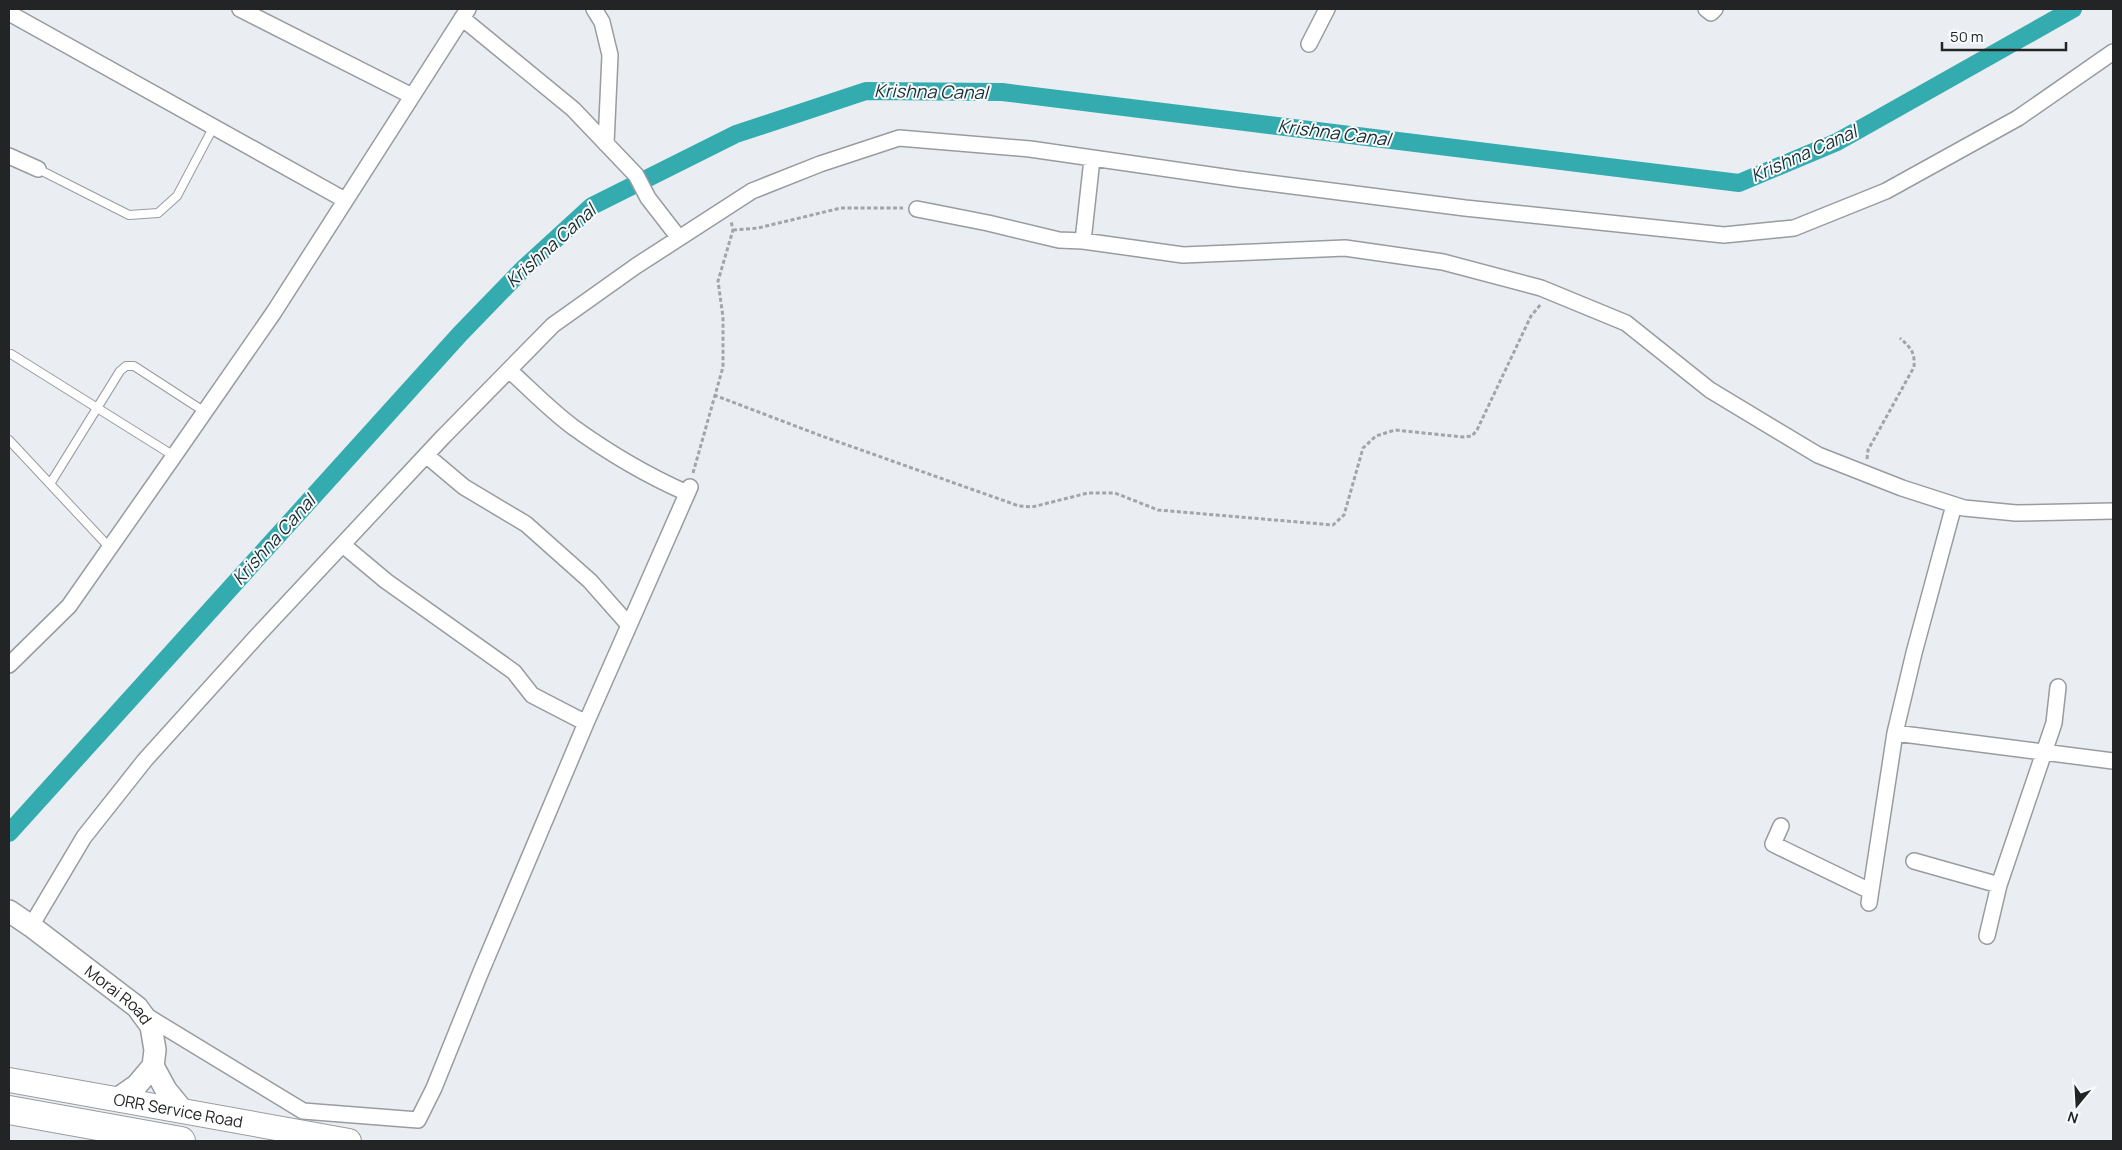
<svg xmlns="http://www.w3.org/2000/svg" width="2122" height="1150" viewBox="0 0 2122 1150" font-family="Manrope,sans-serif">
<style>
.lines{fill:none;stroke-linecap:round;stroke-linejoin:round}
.canal{stroke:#34acaf;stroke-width:18}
.lane-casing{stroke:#989ca0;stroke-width:10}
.street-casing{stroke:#989ca0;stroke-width:18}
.secondary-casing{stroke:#989ca0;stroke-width:24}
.primary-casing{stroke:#989ca0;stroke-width:26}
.highway-casing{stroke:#989ca0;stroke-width:30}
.path{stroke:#a1a5a8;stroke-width:3;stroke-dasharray:4 2.5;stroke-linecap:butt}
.lane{stroke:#fff;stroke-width:8}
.street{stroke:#fff;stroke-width:15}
.secondary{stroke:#fff;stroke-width:21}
.primary{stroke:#fff;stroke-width:24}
.highway{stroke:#fff;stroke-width:28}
.labels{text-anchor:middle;stroke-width:4;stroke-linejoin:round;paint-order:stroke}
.street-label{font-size:16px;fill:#222425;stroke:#f8fbfe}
.water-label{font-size:18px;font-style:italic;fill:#192d2e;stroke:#f8fbfe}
</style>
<rect width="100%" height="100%" fill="#eaeef2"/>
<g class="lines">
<path class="canal" d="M9 833 460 334 523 269 592 206 736 134 866 91 1002 92 1739 183 1837 142 2073 9"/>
<g class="lane-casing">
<path id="lane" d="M38 169 129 215 158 213 177 196 214 126
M11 354 174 456
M9 440 110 548
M50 484 120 371 126 366H134L205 412"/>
</g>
<g class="street-casing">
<path id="street" d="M240 9 412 96
M594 9 602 22 610 55 606 144
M1706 9 1711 13 1715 9
M9 13 345 200
M462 18 573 109 636 175 648 198 679 238
M1309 44 1327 9
M9 156 38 169
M1092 159 1083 241 1183 255 1345 248 1443 262 1541 288 1626 323 1710 390 1818 455 1902 488 1964 508 2016 513 2113 511
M917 209 988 223 1059 240 1083 241
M509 370C530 389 550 410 573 427 609 453 646 475 687 493
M426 455 464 487 526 524 590 581 628 624
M343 545 386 581 514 672 532 695 586 723
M9 665 69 606 174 456 274 312 468 9
M1895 733 2113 761
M1781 826 1773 844 1870 891
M1914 861 1999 885
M1869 903 1895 733 1914 653 1954 505
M31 926 84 837 145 760 257 636 443 437 553 325 636 266 752 191 820 164 899 138 1030 149 1238 179 1465 208 1724 235 1794 228 1886 191 2018 118 2113 52
M1987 936 1999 885 2054 723 2058 687
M145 1015 303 1111 418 1120 434 1088 480 974 586 723 690 487"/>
</g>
<g class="secondary-casing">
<g id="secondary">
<path id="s1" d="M9 911 31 926 137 1007 151 1026 155 1050 153 1066 137 1085 117 1099"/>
<path d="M153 1066 166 1090 184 1112"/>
</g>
</g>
<g class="primary-casing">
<g id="primary">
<path id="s2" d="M9 1080 349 1141"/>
</g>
</g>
<g class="highway-casing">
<path id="highway" d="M9 1110 181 1141"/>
</g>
<path class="path" d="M733 230 758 228 841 208H903
M714 395 819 435 1019 506 1032 507 1088 493H1115L1158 510 1333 525 1344 515 1363 448 1376 436 1395 430 1463 437 1472 436 1477 430 1531 316 1541 304
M1867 459 1868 450 1914 367C1915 352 1911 348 1900 338
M693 473 723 367V317L718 281 733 230 731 221"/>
<use href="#lane" class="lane"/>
<use href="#street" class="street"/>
<use href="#secondary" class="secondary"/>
<use href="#primary" class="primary"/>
<use href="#highway" class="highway"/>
</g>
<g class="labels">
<g class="street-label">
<text dy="6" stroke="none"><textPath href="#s1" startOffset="138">Morai Road</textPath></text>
<text dy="6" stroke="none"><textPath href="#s2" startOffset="172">ORR Service Road</textPath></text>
</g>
<g class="water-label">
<text transform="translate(931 92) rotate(1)" y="6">Krishna Canal</text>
<text transform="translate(1334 133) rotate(7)" y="6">Krishna Canal</text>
<text transform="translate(1804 154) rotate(-24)" y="6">Krishna Canal</text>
<text transform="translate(551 246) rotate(-42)" y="6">Krishna Canal</text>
<text transform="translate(274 540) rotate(-48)" y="6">Krishna Canal</text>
</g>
</g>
<rect width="2122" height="1150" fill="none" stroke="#222425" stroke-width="20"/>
<g transform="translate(2077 1105) rotate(198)" stroke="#f8fbfe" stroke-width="4" paint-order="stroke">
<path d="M0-4L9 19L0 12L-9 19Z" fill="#222425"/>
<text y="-8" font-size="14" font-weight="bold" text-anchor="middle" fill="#222425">N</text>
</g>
<path d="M1942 42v8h124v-8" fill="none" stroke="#222425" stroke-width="2.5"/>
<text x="1950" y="42" font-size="15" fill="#222425" stroke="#f8fbfe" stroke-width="4" paint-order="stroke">50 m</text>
</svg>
